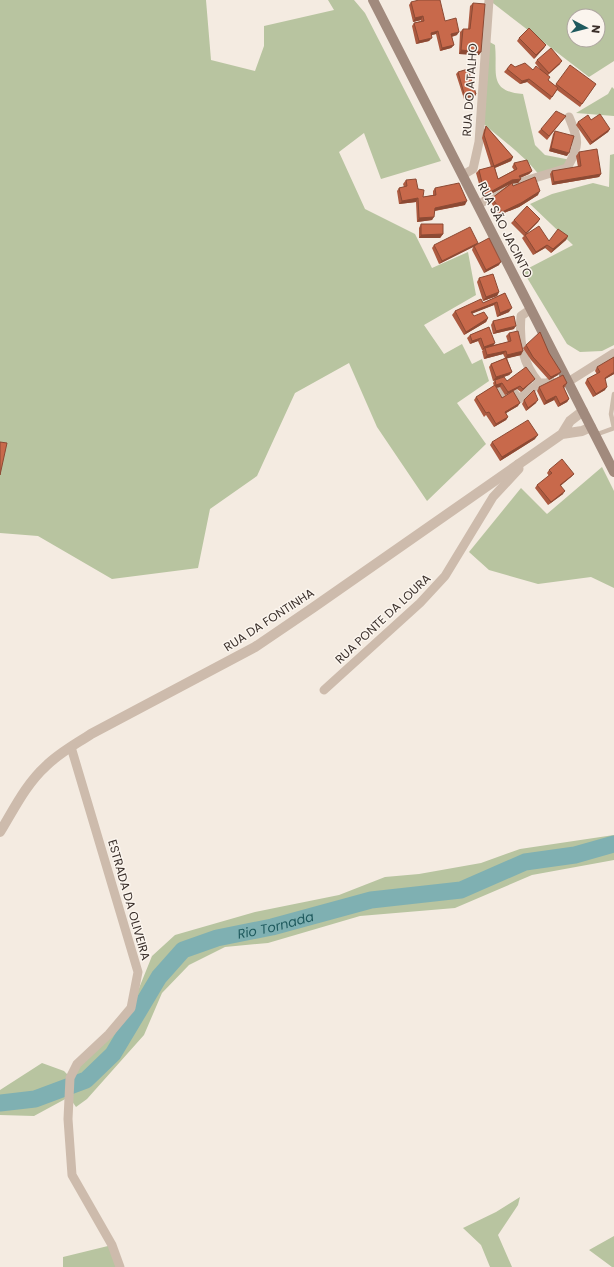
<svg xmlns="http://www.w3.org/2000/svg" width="614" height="1267" viewBox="0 0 614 1267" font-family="Poppins,sans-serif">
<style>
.green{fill:#b8c4a0;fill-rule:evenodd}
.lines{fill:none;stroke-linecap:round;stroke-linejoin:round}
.river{stroke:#7fb0b2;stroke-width:17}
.service{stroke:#cdbbac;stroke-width:4.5}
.minor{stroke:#cdbbac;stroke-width:9}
.tertiary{stroke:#cdbbac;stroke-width:10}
.secondary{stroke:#a18a7d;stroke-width:10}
.wall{fill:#ac5a40;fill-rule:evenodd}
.shaded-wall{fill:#8c4a34}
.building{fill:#c8694b;stroke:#8c4a34}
.labels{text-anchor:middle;stroke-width:3;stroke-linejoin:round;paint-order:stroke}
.street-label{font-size:12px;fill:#3b302b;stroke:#fbf5ee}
.water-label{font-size:13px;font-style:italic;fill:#1f5a5e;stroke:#fbf5ee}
</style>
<rect width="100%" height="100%" fill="#f4ebe1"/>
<path class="green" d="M0 0H206L211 60 255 71 264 46V26L334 10 328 0H354L365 13 441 161 381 179 364 133 339 152 365 209 415 234 432 268 468 252 476 295 424 325 444 354 462 344 472 364 482 359 489 381 457 403 486 444 427 501 377 427 349 363 295 393 257 476 210 509 198 568 112 579 38 536 0 533Z
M489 0H614V61L589 77ZM574 16H598V40H574Z
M486 40 495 45C498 72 487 91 523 94L535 145 545 155 571 160 567 168 540 176C524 155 500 138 480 121Z
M612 87 614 89V116L576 113 608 94Z
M614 154V345L602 351 580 352 567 344 523 271 573 245 530 204 552 194 593 183 609 187 610 155Z
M602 467 614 491V588L591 577 538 584 489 570 469 552 521 488 547 514Z
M614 835V860L532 875 455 908 360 916 268 943 225 947 189 965 162 993 144 1035 87 1099 76 1107 69 1097 34 1116 0 1115V1090L42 1063 64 1071 70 1077 131 1008 152 956 175 935 255 912 339 895 385 877 419 874 481 863 520 849Z
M520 1197 518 1205 498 1235 512 1267H490L481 1245 463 1228 496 1212Z
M614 1236V1267H612L589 1250Z
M112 1245 120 1267H63V1257Z"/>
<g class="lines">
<path class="river" id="s1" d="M0 1103 35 1099 86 1080 113 1054 159 977 183 950 217 938 272 927 371 900 461 890 525 862 575 855 614 844"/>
<path class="service" d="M614 428 611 414 614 394
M595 435 614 428"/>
<path class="minor" d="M463 175 473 169 479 142 489 0
M478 205 509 186 567 168C580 145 579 141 569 117
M531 309 521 316C519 341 522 363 539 383H547L551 381
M568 382 614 353
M495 392 497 390 502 396 514 393 519 399 539 383
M324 690 420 603 445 576 493 497 519 469 518 464
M71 747 138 972 131 1008 109 1034 77 1064 70 1078 68 1119 72 1175 112 1245 120 1267"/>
<path class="tertiary" d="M562 434 582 431 591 427
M0 832C14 809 26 784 46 766 59 753 76 744 91 734L255 647 314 607 562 434 570 421 583 411"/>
<path class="secondary" d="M373 0 614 472"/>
</g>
<path class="wall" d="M411 2 445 21 457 35 452 37 454 45 451 48 440 51 436 34 431 35 429 41 416 44 412 26 414 23 421 21V20L413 22 409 5Z
M473 3 479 55 459 54 460 32 463 29H468L470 6Z
M519 38 546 45 544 48 534 59 517 41Z
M537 60 560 64 548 75V80L555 86 556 84H596L580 107 557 90 550 100 527 82 520 84 504 72 511 64 515 67 533 70 540 69 535 63Z
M458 72 476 94 475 96 464 99 456 74Z
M566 116 547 140 538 132 541 129Z
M591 120 610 129 608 132 590 145 576 125 578 122Z
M486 126 513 157 511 161 495 168 498 179 514 170 512 167 514 163 532 171 529 174 520 178 521 179 518 183H512L513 186 538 195 519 207 499 215 490 201 492 198 511 183 510 184 483 198 476 173 479 170 491 167 482 138 484 130Z
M555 131 567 156 549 151 553 134Z
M579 152 601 174 599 177 552 185 550 174 552 171 578 167 576 156Z
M406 180 418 189 423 197 433 195V191L435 188 465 205 435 211 432 220 417 222 416 202 399 204 397 191 399 188 404 187 403 184Z
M540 219 538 222 527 233 549 241 568 236 566 240 551 253 545 248 533 255 522 238 524 236 511 223 514 220Z
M421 224 443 234 440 238H419V228Z
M478 243 476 245 499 265 484 273 472 250 473 247 439 264 432 248 434 245Z
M479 278 499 292 497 296 483 301 477 282Z
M505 293 509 312 497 317 494 305 472 313 474 316 488 318 486 322 464 335 452 315 455 311 483 303Z
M493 321 514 329 493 334 491 325Z
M489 327 493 345 508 342 506 336 509 333 521 355 507 358 512 372 509 375 498 379 507 381 532 382 521 392 517 389 513 391 518 406 506 413 508 417 506 420 494 427 486 415 484 417 474 400 476 397 494 386 493 383 495 380 493 381 489 367 491 364 505 358 503 354 484 359 482 351 483 350H482L478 341 470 344 467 338 470 335ZM500 387 505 395 513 391 502 398 496 388Z
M526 345 558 375 549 380 531 360 523 348Z
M597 367 614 374 605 379V390L593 397 585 383 587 379 597 374 595 371Z
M567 383 565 387 564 388 569 399 567 402 558 407 554 400 544 405 537 391 539 387Z
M524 400 536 403 526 411 522 404Z
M535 439 500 461 490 445 492 442Z
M549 470 574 474 571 477 561 485 563 494 548 505 535 488 537 485 549 476 547 473Z"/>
<path class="shaded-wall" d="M423 16 421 20 413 22 415 18Z
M438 31 436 34 428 36 431 33Z
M459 32 457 35 449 37 451 34Z
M432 38 429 41 416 44 419 41Z
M454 45 451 48 440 51 442 48Z
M546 45 544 48 534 59 536 55Z
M461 50 481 52 479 55 459 54Z
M562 61 560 64 546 76 549 73Z
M529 79 527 82 520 84 522 81Z
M476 94 475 96 464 99 465 97Z
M610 129 608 132 590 145 592 142Z
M551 148 569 153 567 156 549 151Z
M513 157 511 161 492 169 494 166Z
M532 171 529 174 517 179 519 176Z
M601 174 599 177 552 185 554 182Z
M521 179 518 183 510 184 483 198 485 195 512 180Z
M540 191 538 195 519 207 499 215 502 212Z
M418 198 416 202 399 204 402 201Z
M467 201 465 205 433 211 435 208Z
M434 217 432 220 417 222 419 218Z
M540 219 538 222 524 236 526 233Z
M443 234 440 238H419L421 235Z
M568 236 566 240 551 253 553 249Z
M478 243 475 246H474L473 247 439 264 442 261Z
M547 245 545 248 533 255 536 252Z
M501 262 499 265 484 273 486 270Z
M499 292 497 296 483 301 486 297Z
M497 302 494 305 469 315 471 312Z
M512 308 509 312 497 317 500 313Z
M488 318 486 322 464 335 466 332Z
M516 326 514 329 493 334 496 331Z
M481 338 478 341 470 344 472 341Z
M495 343 493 346 485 348 482 350 484 347Z
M506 351 503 354 484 359 487 355Z
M523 351 521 355 505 359 507 355Z
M512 372 509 375 493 381 496 377Z
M561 372 558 375 549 380 551 377Z
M614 372V374L602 381 605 378Z
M535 379 532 382 521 392 523 389Z
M502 383 500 387 494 388 496 385Z
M520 386 517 389 505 395 508 392Z
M607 387 605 390 593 397 596 394Z
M556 396 554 400 544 405 546 401Z
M569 399 567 402 558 407 560 404Z
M538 400 536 403 526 411 528 408Z
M520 403 518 406 503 415 505 412Z
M508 417 506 420 494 427 496 424Z
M538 435 535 439 500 461 502 457Z
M574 474 571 477 558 488 560 485Z
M565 491 563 494 548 505 551 502Z"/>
<path class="building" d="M419 0H440L445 21 456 18 459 32 451 34 454 45 442 48 438 31 431 33 432 38 419 41 414 23 424 21 423 16 415 18 411 2Z
M473 3 485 4 481 52 461 50 463 29H470Z
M529 28 546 45 536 55 519 38Z
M551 48 562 61 549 73 537 60Z
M525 63 533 70 536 66 550 77 548 80 558 88 552 97 529 79 522 81 507 69 511 64 515 67Z
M570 65 596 84 582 104 556 84Z
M468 69 476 94 465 97 458 72Z
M556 111 566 116 549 136 541 129Z
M600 114 610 129 592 142 578 122 588 115 591 120Z
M486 126 513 157 494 166 484 135Z
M555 131 574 136 569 153 551 148Z
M597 149 601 174 554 182 552 171 581 166 579 152Z
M527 160 532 171 519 176 521 179 512 180 485 195 479 170 494 166 498 179 517 169 514 163Z
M535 177 540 191 521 203 502 212 492 198 512 183 513 186Z
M416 179 418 189 424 190 423 197 436 195 435 188 459 183 467 201 435 208 434 217 419 218 418 198 402 201 399 188 407 186 406 180Z
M527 206 540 219 526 233 514 220Z
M421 224H443V234L421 235Z
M539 226 549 241 558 229 568 236 553 249 547 245 536 252 525 235Z
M470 227 478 243 442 261 434 245Z
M489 238 501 262 486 270 474 246Z
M493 274 499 292 486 297 479 278Z
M505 293 512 308 500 313 497 302 471 312 474 316 484 312 488 318 466 332 455 311 481 299 483 303Z
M514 316 516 326 496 331 493 321Z
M489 327 495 343 484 347 481 338 472 341 470 335Z
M518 331 523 351 507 355 506 351 487 355 485 348 511 341 509 333Z
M540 332 549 353 561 372 551 377 533 357 526 345Z
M614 357V372L605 378 607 387 596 394 587 379 600 372 597 367Z
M506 358 512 372 496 377 491 364Z
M526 367 535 379 523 389 520 386 508 392 502 383 496 385 495 380 504 377 507 381Z
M563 375 567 383 563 386 569 399 560 404 556 396 546 401 539 387Z
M495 385 502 398 513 391 520 403 505 412 508 417 496 424 489 412 486 413 476 397Z
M534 390 538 400 528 408 524 400Z
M528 420 538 435 502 457 492 442Z
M0 442 7 443 0 475Z
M562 459 574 474 560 485 565 491 551 502 537 485 552 473 549 470Z"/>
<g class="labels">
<g class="street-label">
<text transform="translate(470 90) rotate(-86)" y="4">RUA DO ATALHO</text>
<text transform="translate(505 230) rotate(63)" y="4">RUA SÃO JACINTO</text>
<text transform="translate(383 619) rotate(-43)" y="4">RUA PONTE DA LOURA</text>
<text transform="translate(269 620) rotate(-33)" y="4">RUA DA FONTINHA</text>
<text transform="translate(129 900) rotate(74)" y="4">ESTRADA DA OLIVEIRA</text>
</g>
<g class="water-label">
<text dy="5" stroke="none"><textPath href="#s1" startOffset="349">Rio Tornada</textPath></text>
</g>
</g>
<g transform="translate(586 28) rotate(97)"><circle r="19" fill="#fbf5ee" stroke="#aea6a0"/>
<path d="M0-3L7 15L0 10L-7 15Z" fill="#1f5a5e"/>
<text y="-6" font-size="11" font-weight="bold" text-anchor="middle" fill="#3b302b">N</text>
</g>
</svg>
